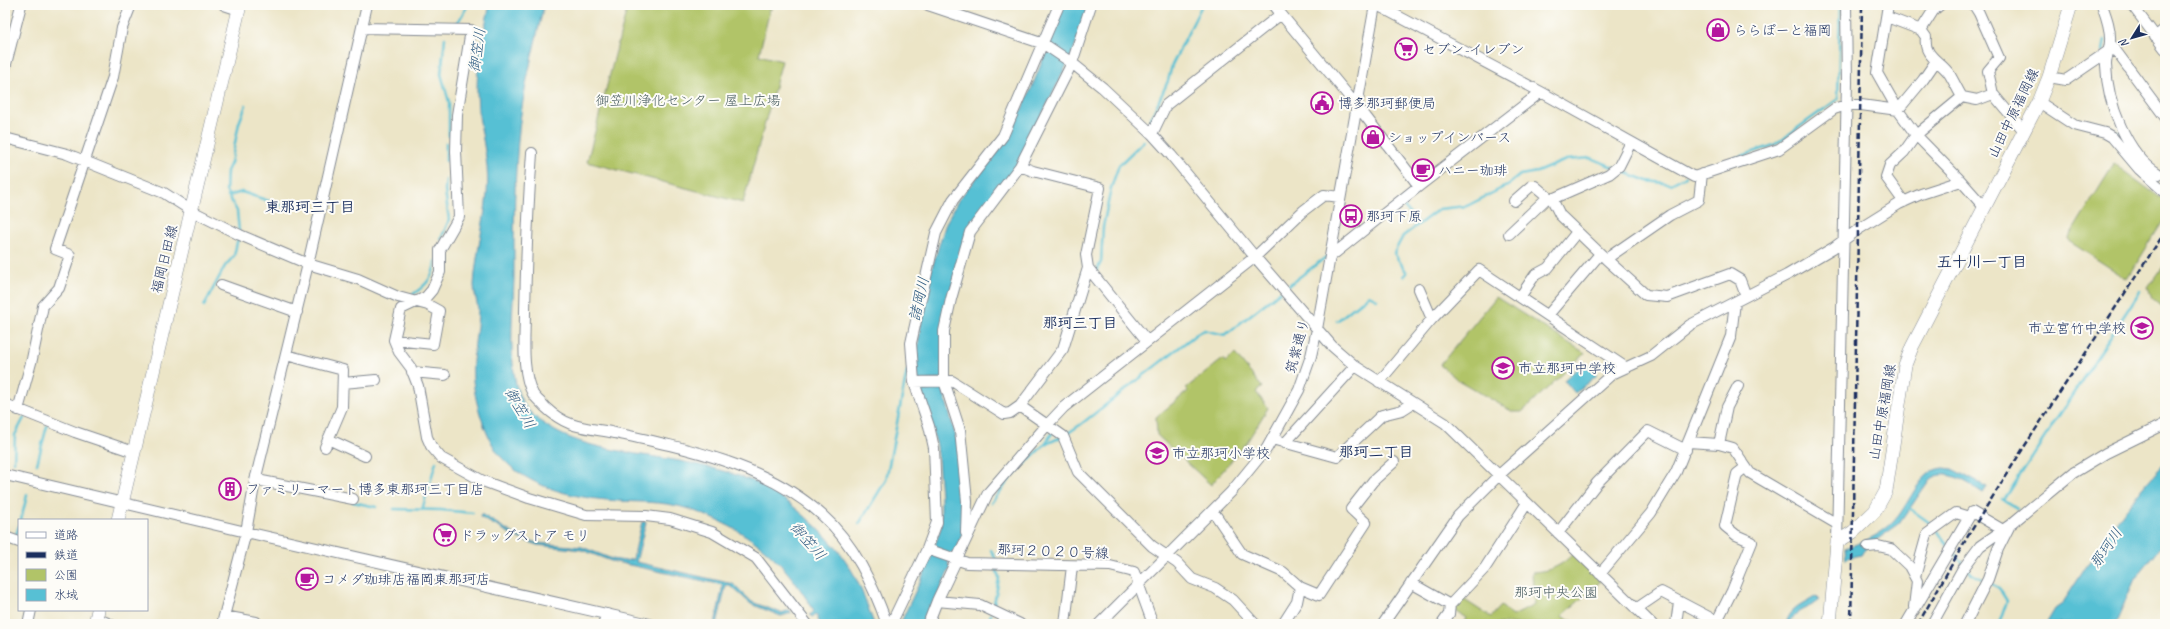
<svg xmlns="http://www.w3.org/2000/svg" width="2170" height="629" viewBox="0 0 2170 629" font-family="Caveat,'Klee One',sans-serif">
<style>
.green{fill:#b1c468;stroke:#667a63}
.water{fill:#57c0d4;stroke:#397899}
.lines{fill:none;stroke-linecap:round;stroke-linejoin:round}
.stream{stroke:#57c0d4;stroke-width:2.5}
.minor-casing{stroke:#848a92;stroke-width:12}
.major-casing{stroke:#848a92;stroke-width:14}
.minor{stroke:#fff;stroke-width:10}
.major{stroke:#fff;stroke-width:13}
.rail{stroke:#1b2f5e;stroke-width:2.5;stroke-dasharray:6 3;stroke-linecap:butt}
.labels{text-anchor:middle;stroke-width:4;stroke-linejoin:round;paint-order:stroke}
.poi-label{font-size:14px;fill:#1b2f5e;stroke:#fdfcf7;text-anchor:start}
.park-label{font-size:14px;fill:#485c61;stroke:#fdfcf7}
.street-label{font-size:14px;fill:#1b2f5e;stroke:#fdfcf7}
.water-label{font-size:15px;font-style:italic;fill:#2d5a81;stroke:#fdfcf7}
.neighbourhood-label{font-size:15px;font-weight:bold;fill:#1b2f5e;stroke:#fdfcf7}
</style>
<rect width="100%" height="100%" fill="#fdfcf7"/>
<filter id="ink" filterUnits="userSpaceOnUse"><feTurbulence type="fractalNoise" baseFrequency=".025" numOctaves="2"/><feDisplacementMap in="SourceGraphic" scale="8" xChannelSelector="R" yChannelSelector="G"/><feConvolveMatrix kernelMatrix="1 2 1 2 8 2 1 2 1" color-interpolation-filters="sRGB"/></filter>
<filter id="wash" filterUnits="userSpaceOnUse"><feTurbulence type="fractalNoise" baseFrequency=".012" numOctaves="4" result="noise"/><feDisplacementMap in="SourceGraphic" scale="16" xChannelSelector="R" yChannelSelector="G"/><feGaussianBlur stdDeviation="0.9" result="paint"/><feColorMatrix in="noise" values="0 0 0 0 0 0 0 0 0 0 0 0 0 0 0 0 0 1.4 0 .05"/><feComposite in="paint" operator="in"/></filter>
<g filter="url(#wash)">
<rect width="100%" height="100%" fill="#ece5c7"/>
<path class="green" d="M628 5H773L772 9H770L759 55 782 61 743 203 587 162Z
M2114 164 2165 201V218L2127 279 2067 240Z
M2165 264V309L2152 298 2148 288Z
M1496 297 1585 353 1522 412H1513L1458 380 1440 365Z
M1235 354 1262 387 1256 392 1268 408 1247 442 1211 485 1157 435 1156 417 1188 391 1186 388 1223 359 1225 362Z
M1573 554 1601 581 1562 616 1578 624H1463L1466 618 1454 610 1463 599 1491 617 1501 606 1513 616 1534 605 1532 572C1550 571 1560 567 1573 554Z"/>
<path class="water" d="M490 5H544C535 43 525 82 520 121 514 173 514 226 514 278 513 311 509 346 515 379 517 392 522 404 531 413 559 441 598 447 636 454 676 460 717 466 755 482 785 495 832 537 849 566 860 584 867 604 874 624H820L816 614 812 617 810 615 814 611C781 555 750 531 689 509 662 500 634 503 607 500 570 497 527 486 501 457 486 440 475 402 473 380 471 356 478 333 478 309 477 301 474 293 474 285 476 254 484 224 487 194 491 159 477 125 477 91 477 63 483 32 490 5Z
M1064 5H1090L1072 54 1018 164 980 214 949 294 943 389 958 445 964 493 962 534 956 551 952 554 948 564 950 568 924 624H900L931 558 941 527V495L937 445 918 391 916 363 925 290 946 223 959 199 999 150 1015 124 1032 87Z
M1585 362 1597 375 1575 393 1564 380Z
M2165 463V541L2135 579 2115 624H2046L2055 609 2062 604C2094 556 2124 504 2165 463Z
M1944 468 1952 469 1987 487 1983 493C1968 483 1947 467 1930 479L1899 524 1872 543 1861 555 1850 557 1846 560 1845 548C1862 543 1883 534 1895 520 1911 502 1919 470 1944 468Z
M481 514 519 537 537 543 582 547 612 559 625 561 633 559 642 522H646L636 562 733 584 752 602 781 613 790 610 791 613 781 616 751 604 732 587 726 585 717 624H715L723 585 611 561 582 550 537 545 518 538 480 517Z
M1816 596 1820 600C1810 609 1793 609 1790 624H1786C1790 607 1804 605 1816 596Z"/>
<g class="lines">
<path class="stream" d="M455 27 468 5
M445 38 441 74 449 102V136
M2103 51 2105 40
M1150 120 1168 81 1172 65 1202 5
M2118 131 2124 143
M446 143V161
M1721 163 1774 145 1838 99 1840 5
M1619 170 1648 181 1671 184 1686 176
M228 196 242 192 281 205
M1402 204 1418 223
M239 231 237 211 226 191 227 171 231 163 239 123 246 105
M441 239 449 220 445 190 446 180
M1097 270 1101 262 1103 227 1111 188 1119 165 1144 141
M1404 276 1407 273 1394 253 1403 236 1439 209 1467 206 1508 185 1520 175 1537 172 1566 160 1591 158 1613 167
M1285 288 1326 257
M412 295C425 286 434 278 435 261
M204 306 225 266 234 256 238 238
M1337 321 1369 295 1377 299
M1065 435 1080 425 1199 332 1204 330 1225 335 1281 291
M1044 445 1061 437
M14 462 15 435 24 418
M37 464 47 426
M2002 499 2017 509
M2004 500 2140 291
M353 502 376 507
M991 503 1014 474 1044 445 1053 432
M1909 508 1934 526
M394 509 441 510 473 513
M422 510 436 462
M21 520 27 495
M859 524 886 480 907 371
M1937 530 1948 546
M16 535 19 526
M991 550 996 560
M1953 551 1964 564
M1967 568 1972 574 1984 580
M1988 582 1999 588 2007 601 1999 624
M993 609 999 578 996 567
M988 624 991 614"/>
</g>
</g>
<g filter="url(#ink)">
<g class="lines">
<g class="minor-casing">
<path id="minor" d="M224 5 239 10
M928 5 1044 44 1072 63 1103 88 1152 134 1171 155 1255 257 1332 346 1355 366 1445 423 1652 624
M1377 5 1541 92 1694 177 1779 149 1834 109 1846 105H1861L1898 110 1923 80 1936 61
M1888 5 1877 73 1898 110 1916 135 1961 181
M1940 5 1933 11 1921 30 1926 37C1923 57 1941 61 1950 75 1954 82 1958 90 1962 97L1977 100 1993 94
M1974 5 1979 13 1999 58 1988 71 1993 94 2024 131
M2102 5C2106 16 2111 29 2110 41 2110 49 2106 56 2106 65 2107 101 2126 155 2159 174
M2132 5 2165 49
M1281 14 1366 117 1419 186 1541 92
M1887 17 1921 30
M362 28 471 30 457 115 456 151 459 217 440 250V272L432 290 426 297 401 309 394 340 399 352 411 368 418 386 427 437 431 446 441 458 483 481 529 498 586 515 646 516 670 519 712 532 756 558 807 624
M2155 37 2165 29
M2110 43 2165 117
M5 68 21 5
M2049 77 2066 80 2107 52
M2039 102 2074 125 2105 133 2112 137 2139 169 2165 192
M1152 134 1166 105 1281 14 1274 5
M5 138 67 154 164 193 192 211 240 235 308 264 358 279 398 297 428 305 439 311 433 344 394 340
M1631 142 1619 166 1609 174 1552 199 1560 215 1606 259 1670 215 1699 200 1702 174
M532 153C528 206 526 259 525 312 525 337 521 372 533 394 536 399 542 403 545 407 568 429 585 427 615 433 686 448 767 465 822 515 854 543 873 585 887 624
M1514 201 1531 186H1535L1548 197
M1904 202 1886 177 1890 165 1904 152 1916 135 1962 97
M1509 234 1548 197 1552 199
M1330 257 1419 186
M1606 259 1646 295 1667 297 1730 274 1740 280 1746 296
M1088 268 1147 341
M221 285 297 312
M1520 297 1535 275 1548 268 1577 232
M1548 315 1600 254
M1432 319 1479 270 1625 367
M286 355 343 370 342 407 325 447
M412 372 445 375
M914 382 952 381 1004 414 1010 413 1020 406 1063 436 1078 472 1152 546 1177 563 1192 579 1215 588 1233 600 1255 624
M1379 382 1432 319 1419 289
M343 383 376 380
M5 404 75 432 134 452
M1020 406 1063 349 1088 268 1086 255 1100 188 1033 171 1020 166
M18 410 32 359 43 306 59 288 70 255 55 249 113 77 122 28 131 5
M328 439 365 456
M1272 439 1337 457 1382 415 1402 410 1413 403
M1688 442 1719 444 1733 448 1750 473 1837 524
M1285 443 1355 366
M1719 444 1727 407 1738 386
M5 475 246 532 650 624
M256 476 262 481 353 499
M1213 511 1242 554 1283 572 1300 587 1319 595 1366 523 1351 509 1373 481 1394 462
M966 533 967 501 960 430 944 381V331L951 299 970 232 1020 166 1072 63 1091 5
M1558 533 1597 483 1648 431 1686 450
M5 537 19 542
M1837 542 1847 82 1846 5
M1868 547 1878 546 1891 549 1909 566 1917 581 1914 607
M927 549 937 522 934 448 929 426 914 382 911 343 936 233 953 200 1003 136 1059 5
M1600 574 1651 513 1676 472 1731 336 1735 302
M1915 577 1927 534 1956 513 1969 517
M1411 583 1450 605 1485 568 1527 503
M937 601 980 605 1020 624
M1636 609 1661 592 1722 624
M224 616 256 622
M96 618 110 624
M1717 621 1732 591 1752 542 1736 535 1725 526 1737 474 1746 467
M28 624 31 610
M222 624 246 532 255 481 308 264 367 5
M603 624 607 614
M891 624 927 549 967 563 1110 566 1134 572 1153 624
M928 624 937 601 988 493 1047 425 1064 407 1255 257 1303 211 1324 195 1340 197
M1065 624 1072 566
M1099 624 1231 492 1267 448 1299 390 1311 356 1317 329 1375 5
M1283 624 1297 602 1300 587
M1383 624 1458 516 1499 475 1612 374 1651 356 1690 325 1787 275 1833 248 1859 229 1899 204 1921 194 1961 181 1984 207
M1442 624 1449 614 1450 605
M1676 624 1679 602
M1906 624 1972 512 2003 530
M1932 624 1962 570 1980 546 2010 525 2073 473 2106 453 2165 424
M1965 624 1988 579 1998 549 2009 527"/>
</g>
<g class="major-casing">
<path id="major" d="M118 520 240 5
M95 624 98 610
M1830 624 1837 542 1853 532 1875 511 1886 491 1905 365 1912 347 2039 102 2049 77 2071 5"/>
</g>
<use href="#minor" class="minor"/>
<use href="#major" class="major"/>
<path class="rail" d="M1851 624 1862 5
M1918 624 1968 536 2024 447 2165 232"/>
</g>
</g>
<defs>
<g id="shop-ring" transform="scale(1.15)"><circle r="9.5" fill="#fdfcf7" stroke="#b5179e" stroke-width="1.5"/><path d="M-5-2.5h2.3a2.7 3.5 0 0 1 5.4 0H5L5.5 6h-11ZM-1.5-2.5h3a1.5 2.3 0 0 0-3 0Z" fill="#b5179e"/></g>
<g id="supermarket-ring" transform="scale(1.15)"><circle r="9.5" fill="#fdfcf7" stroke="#b5179e" stroke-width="1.5"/><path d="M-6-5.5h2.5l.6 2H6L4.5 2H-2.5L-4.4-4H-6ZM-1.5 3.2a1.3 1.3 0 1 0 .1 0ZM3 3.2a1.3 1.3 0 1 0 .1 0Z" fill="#b5179e"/></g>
<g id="civic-ring" transform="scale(1.15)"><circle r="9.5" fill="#fdfcf7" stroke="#b5179e" stroke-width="1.5"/><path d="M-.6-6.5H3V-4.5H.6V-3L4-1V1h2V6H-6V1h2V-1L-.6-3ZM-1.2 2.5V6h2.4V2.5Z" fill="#b5179e"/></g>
<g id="cafe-ring" transform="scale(1.15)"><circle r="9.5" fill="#fdfcf7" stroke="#b5179e" stroke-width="1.5"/><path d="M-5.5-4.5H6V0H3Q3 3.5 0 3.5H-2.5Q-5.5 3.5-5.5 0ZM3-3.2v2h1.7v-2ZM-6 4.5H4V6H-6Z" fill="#b5179e"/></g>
<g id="bus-ring" transform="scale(1.15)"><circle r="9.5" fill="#fdfcf7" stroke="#b5179e" stroke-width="1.5"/><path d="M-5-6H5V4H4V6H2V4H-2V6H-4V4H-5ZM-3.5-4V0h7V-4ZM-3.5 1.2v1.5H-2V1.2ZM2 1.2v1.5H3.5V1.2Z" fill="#b5179e"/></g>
<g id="school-ring" transform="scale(1.15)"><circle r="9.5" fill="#fdfcf7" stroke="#b5179e" stroke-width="1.5"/><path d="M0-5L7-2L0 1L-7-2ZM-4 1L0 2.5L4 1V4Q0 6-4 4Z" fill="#b5179e"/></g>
<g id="building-ring" transform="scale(1.15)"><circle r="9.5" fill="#fdfcf7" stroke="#b5179e" stroke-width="1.5"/><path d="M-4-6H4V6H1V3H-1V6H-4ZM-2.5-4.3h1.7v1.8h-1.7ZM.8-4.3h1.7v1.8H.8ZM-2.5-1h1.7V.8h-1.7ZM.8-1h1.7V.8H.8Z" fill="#b5179e"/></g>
</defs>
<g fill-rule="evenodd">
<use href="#shop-ring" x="1718" y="30"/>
<use href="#supermarket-ring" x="1406" y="49"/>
<use href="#civic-ring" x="1322" y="103"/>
<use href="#shop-ring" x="1373" y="137"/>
<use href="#cafe-ring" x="1423" y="170"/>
<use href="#bus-ring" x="1351" y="216"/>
<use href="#school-ring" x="2142" y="328"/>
<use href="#school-ring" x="1503" y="368"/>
<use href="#school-ring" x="1157" y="453"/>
<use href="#building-ring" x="230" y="489"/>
<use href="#supermarket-ring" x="445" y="535"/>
<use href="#cafe-ring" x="307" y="579"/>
</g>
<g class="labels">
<g class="poi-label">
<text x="1734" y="35">ららぽーと福岡</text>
<text x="1422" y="54">セブン-イレブン</text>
<text x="1338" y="108">博多那珂郵便局</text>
<text x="1388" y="142">ショップインバース</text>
<text x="1438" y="175">ハニー珈琲</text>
<text x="1366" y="221">那珂下原</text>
<text x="2126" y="333" text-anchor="end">市立宮竹中学校</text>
<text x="1518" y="373">市立那珂中学校</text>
<text x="1172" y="458">市立那珂小学校</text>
<text x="246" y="494">ファミリーマート博多東那珂三丁目店</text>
<text x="460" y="540">ドラッグストア モリ</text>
<text x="322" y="584">コメダ珈琲店福岡東那珂店</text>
</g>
<g class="park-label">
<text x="688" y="105">御笠川浄化センター 屋上広場</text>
<text x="1556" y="597">那珂中央公園</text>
</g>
<g class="street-label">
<text transform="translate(2013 113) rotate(-64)" y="5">山田中原福岡線</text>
<text transform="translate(164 259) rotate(-76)" y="5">福岡日田線</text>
<text transform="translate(1297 346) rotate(-75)" y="5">筑紫通り</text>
<text transform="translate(1882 412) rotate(-80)" y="5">山田中原福岡線</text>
<text transform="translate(1053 551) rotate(2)" y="5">那珂２０２０号線</text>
</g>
<g class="water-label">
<text transform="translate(477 50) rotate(-82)" y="5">御笠川</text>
<text transform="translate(919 299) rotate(-77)" y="5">諸岡川</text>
<text transform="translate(520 408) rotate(60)" y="5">御笠川</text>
<text transform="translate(808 541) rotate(49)" y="5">御笠川</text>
<text transform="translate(2106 548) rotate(-56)" y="5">那珂川</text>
</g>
<g class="neighbourhood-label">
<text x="310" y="212">東那珂三丁目</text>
<text x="1982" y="267">五十川一丁目</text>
<text x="1080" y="328">那珂三丁目</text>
<text x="1376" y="457">那珂二丁目</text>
</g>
</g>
<rect width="2170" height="629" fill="none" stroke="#fdfcf7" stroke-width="20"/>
<rect x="18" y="519" width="130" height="92" fill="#fdfcf7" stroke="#a3aaba"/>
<rect x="26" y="532" width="20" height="6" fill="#ffffff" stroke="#a3aaba"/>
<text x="54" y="539" font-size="12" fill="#1b2f5e">道路</text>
<rect x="26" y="552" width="20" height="6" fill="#1b2f5e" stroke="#a3aaba"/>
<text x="54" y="559" font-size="12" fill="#1b2f5e">鉄道</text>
<rect x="26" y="569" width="20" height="12" fill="#b1c468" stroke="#a3aaba"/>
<text x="54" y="579" font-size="12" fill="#1b2f5e">公園</text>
<rect x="26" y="589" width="20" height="12" fill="#57c0d4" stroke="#a3aaba"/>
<text x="54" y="599" font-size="12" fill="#1b2f5e">水域</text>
<g transform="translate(2132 38) rotate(233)" stroke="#fdfcf7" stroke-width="3" paint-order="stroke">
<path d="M0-3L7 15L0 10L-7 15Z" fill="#1b2f5e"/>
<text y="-6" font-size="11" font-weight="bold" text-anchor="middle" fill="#1b2f5e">N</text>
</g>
</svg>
